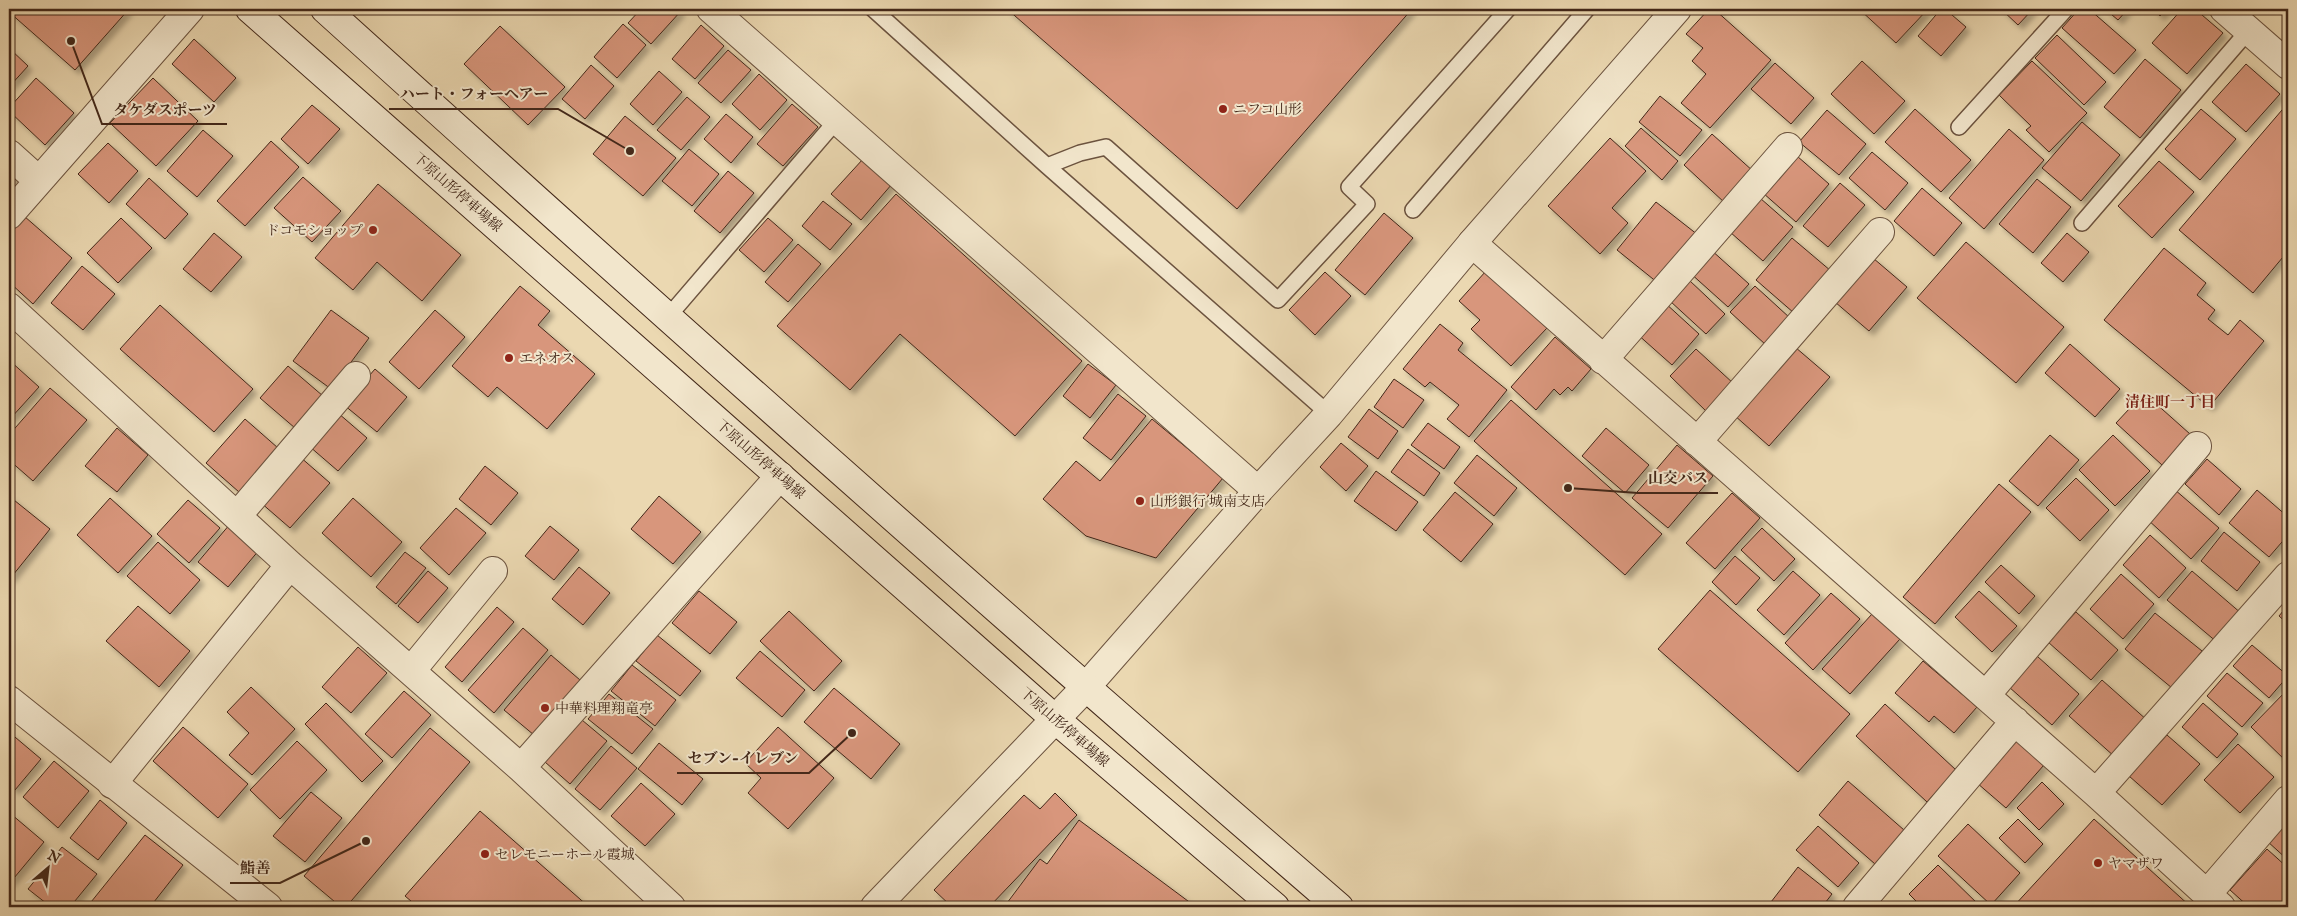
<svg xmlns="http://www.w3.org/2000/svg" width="2297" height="916" viewBox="0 0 2297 916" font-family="'IM FELL English','Noto Serif JP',serif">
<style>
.building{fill:#d8967b;stroke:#422719;filter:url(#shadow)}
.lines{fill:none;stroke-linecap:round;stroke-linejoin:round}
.service-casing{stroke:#6c533f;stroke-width:18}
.minor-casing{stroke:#6c533f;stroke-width:30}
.tertiary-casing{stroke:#6c533f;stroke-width:30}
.secondary-casing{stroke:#422719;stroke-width:30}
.service{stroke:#f2e6cc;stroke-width:15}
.minor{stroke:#f2e6cc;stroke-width:28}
.tertiary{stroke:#f2e6cc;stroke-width:28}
.secondary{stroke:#f2e6cc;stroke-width:28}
.poi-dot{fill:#8f2418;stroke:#f2e6cc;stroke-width:2}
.labels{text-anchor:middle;stroke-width:4;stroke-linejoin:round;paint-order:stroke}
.poi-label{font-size:14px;fill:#422719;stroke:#f2e6cc;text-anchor:start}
.street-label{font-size:14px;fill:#422719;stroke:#f2e6cc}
.neighbourhood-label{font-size:15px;font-weight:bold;fill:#7a1f14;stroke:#f2e6cc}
.leader{fill:none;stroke:#422719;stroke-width:2}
.callout-dot{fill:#422719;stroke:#f2e6cc;stroke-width:2}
.callout-label{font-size:15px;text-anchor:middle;font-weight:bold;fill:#422719;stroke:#f2e6cc;stroke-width:4;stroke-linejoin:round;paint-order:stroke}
</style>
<defs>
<filter id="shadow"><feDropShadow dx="4.5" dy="4.5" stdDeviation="2.5" flood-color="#0004"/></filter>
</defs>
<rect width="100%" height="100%" fill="#ebd8b1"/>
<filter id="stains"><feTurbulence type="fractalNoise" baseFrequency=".004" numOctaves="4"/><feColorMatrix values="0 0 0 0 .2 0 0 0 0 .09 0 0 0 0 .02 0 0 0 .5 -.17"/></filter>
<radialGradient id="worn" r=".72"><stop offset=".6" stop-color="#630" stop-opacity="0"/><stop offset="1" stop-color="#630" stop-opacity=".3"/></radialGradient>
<path class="building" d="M9 9H129L75 70 9 12Z
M641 9H678L681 11 651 44 628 23Z
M1007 9H1412L1237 209Z
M1709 9H1714L1771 60 1710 128 1681 103 1706 74 1692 61 1703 48 1686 34Z
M1859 9H1928L1896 43Z
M1941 9H1945L1966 27 1941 56 1918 36Z
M2001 9H2033L2018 25Z
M2079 9H2089L2136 50 2114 74 2062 28Z
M2105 9H2128L2118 20Z
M2153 9H2167L2160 16Z
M2182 9H2195L2223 33 2187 74 2152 43Z
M623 24 646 45 617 78 594 57Z
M701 25 724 46 695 79 672 59Z
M500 26 565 87 528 125 464 64Z
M2057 35 2106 82 2084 105 2035 58Z
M194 39 236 78 214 102 172 64Z
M9 48 28 66 9 87Z
M728 50 751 70 721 103 698 83Z
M2145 59 2181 90 2140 138 2104 107Z
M1862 61 1905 101 1874 134 1831 94Z
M2032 61 2087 113 2049 152 2026 130 2031 126 1999 95Z
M1775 63 1814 98 1791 124 1751 89Z
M2246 64 2280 94 2246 132 2212 102Z
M591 65 614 86 585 119 562 99Z
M659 71 682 92 653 125 630 104Z
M759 74 787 100 760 130 732 104Z
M36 78 74 113 45 145 9 111V108Z
M153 78 198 121 156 166 110 123Z
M1660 96 1702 130 1680 156 1639 122Z
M687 97 710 117 681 150 657 130Z
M2288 103V251L2253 293 2179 230Z
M792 104 818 127 783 166 757 144Z
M312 105 340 129 308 164 281 139Z
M1915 109 1971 160 1941 192 1885 142Z
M2201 109 2236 139 2200 180 2165 149Z
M1827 110 1866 144 1839 175 1799 142Z
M726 114 753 137 731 163 704 139Z
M625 116 676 158 643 196 593 154Z
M2082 122 2120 155 2081 201 2042 168Z
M1641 128 1678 161 1662 180 1625 146Z
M2009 129 2044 160 1984 229 1949 198Z
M203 130 233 156 197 197 167 171Z
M1712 134 1754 172 1725 203 1684 165Z
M1610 138 1646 171 1612 208 1628 223 1600 254 1548 206Z
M271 141 299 167 245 226 217 201Z
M108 143 138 171 109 203 78 174Z
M689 149 719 174 692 206 662 181Z
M1872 152 1908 183 1885 210 1849 178Z
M1797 156 1829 184 1796 222 1763 193Z
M863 159 892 184 861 220 831 194Z
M2159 161 2194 192 2152 238 2118 206Z
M9 169 17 176 9 186Z
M728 171 754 193 720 233 694 211Z
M303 177 341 211 312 242 274 208Z
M149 178 188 214 165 239 126 204Z
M2037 179 2071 207 2033 253 1999 224Z
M1840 183 1865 205 1828 247 1803 226Z
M378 184 461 255 422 301 377 262 353 290 315 258Z
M1922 188 1962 223 1934 256 1894 221Z
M896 194 1082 361 1015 436 900 334 850 390 777 326Z
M1760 198 1793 227 1763 261 1730 232Z
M823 201 852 224 830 250 802 226Z
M1656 202 1698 235 1658 283 1617 250Z
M1384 213 1413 238 1365 295 1335 270Z
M24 216 72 258 33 304 9 282V233Z
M121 218 152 248 118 283 87 253Z
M768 218 793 240 764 272 739 250Z
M214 233 242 257 211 292 183 269Z
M2067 233 2089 252 2063 282 2041 263Z
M1792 238 1831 271 1794 313 1756 280Z
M1966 242 2064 327 2016 383 1917 298Z
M798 244 821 264 788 302 765 282Z
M2164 248 2206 283 2197 295 2215 310 2208 319 2228 335 2240 320 2264 341 2209 407 2104 320Z
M1710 249 1749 284 1728 307 1689 272Z
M1873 258 1907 287 1869 331 1835 302Z
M82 266 115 294 83 330 51 303Z
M1486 271 1547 328 1511 366 1471 329 1480 320 1459 301Z
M1325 272 1351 296 1315 335 1289 310Z
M1689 280 1725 314 1706 334 1670 301Z
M520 286 550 311 538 325 595 374 547 429 497 387 488 397 452 366Z
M1755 286 1790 318 1766 345 1730 312Z
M1664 302 1699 334 1672 365 1636 333Z
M160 305 253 389 214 432 120 349Z
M331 310 369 338 331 389 293 361Z
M435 310 465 337 419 389 389 362Z
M1440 324 1463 343 1458 350 1507 390 1469 437 1447 419 1459 405 1430 382 1425 387 1403 369Z
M1555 337 1591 369 1572 391 1568 387 1560 395 1554 389 1536 410 1511 387Z
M2070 344 2120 389 2095 417 2045 373Z
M1795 347 1830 377 1769 446 1734 415Z
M1696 349 1734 384 1707 412 1670 376Z
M9 360 39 387 10 419 9 418Z
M1088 364 1116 385 1090 418 1063 396Z
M288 366 323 396 295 428 260 398Z
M375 369 407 397 377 432 344 405Z
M1394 379 1424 400 1403 428 1374 407Z
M50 388 87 420 33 481 9 460V435Z
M2144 393 2190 434 2162 465 2116 423Z
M1118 394 1146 416 1111 460 1083 438Z
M1511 400 1662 534 1625 575 1474 441Z
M1369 409 1398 431 1378 459 1348 437Z
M338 413 367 438 338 471 309 446Z
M245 419 278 448 239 492 206 463Z
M1152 419 1223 478 1156 558 1086 536 1043 499 1076 461 1100 481Z
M1428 423 1460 447 1444 469 1411 445Z
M117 428 148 455 117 492 85 466Z
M1606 428 1649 465 1625 493 1582 456Z
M2050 435 2079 460 2038 506 2009 481Z
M2113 435 2150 471 2115 506 2079 470Z
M1341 443 1368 466 1346 491 1320 467Z
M1677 445 1713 476 1668 528 1632 498Z
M1408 449 1440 473 1424 496 1391 472Z
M1477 455 1517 488 1494 516 1454 483Z
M299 456 330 483 290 528 260 502Z
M2207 459 2241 489 2219 515 2185 484Z
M485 466 518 493 491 525 459 499Z
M1376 471 1418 502 1396 531 1354 501Z
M2076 478 2109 510 2080 541 2046 508Z
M1999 484 2031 512 1935 624 1903 597Z
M2174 489 2219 528 2191 559 2147 519Z
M2257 490 2288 517V535L2269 557 2229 523Z
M1455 492 1493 524 1461 562 1423 530Z
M1732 493 1760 518 1715 569 1686 543Z
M9 496 50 529 9 580Z
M659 496 701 532 673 564 631 529Z
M110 498 152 536 118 573 77 535Z
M353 498 402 542 371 577 322 533Z
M188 500 220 528 189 563 157 534Z
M456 508 486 533 449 575 420 548Z
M230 524 260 549 228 587 198 562Z
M550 526 579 550 554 580 525 556Z
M1762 528 1795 559 1774 581 1741 550Z
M2224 532 2260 562 2237 591 2201 561Z
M2150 535 2186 568 2159 598 2123 565Z
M158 542 200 580 170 614 127 576Z
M405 552 426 568 396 604 376 587Z
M1735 556 1760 578 1736 605 1712 582Z
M2001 565 2035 596 2019 614 1985 582Z
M579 567 610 593 583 625 552 599Z
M428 571 448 588 418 623 398 606Z
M1793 571 1820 595 1784 635 1757 610Z
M2192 571 2242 614 2218 643 2167 600Z
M2121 574 2154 604 2123 639 2090 609Z
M1710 590 1850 714 1798 772 1658 649Z
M699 591 737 622 710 654 672 623Z
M1979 591 2017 626 1992 652 1955 617Z
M1831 593 1860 619 1813 670 1785 643Z
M2288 605V624L2279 616Z
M138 606 190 651 159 687 106 641Z
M497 607 514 622 462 682 445 667Z
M789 611 842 661 814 691 760 641Z
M2076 612 2118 650 2091 680 2048 642Z
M2155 613 2202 651 2172 688 2125 649Z
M1872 614 1900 639 1850 694 1822 669Z
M523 628 548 650 494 713 468 690Z
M657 635 701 671 680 696 636 661Z
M2252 645 2288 676 2269 698 2233 666Z
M358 647 387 673 351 713 322 687Z
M760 651 805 690 782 717 736 678Z
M551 655 580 680 534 735 504 710Z
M2037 656 2079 694 2052 725 2009 687Z
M1923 661 1977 707 1954 733 1934 716 1929 722 1895 693Z
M632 665 676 700 655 726 611 691Z
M2227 673 2263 703 2242 727 2207 696Z
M2102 680 2148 721 2115 757 2069 716Z
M251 687 295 729 252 775 229 755 249 733 227 712Z
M834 688 900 744 871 779 804 722Z
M2288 689V763L2251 727Z
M404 691 431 715 392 758 365 734Z
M609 694 653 729 632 754 588 719Z
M326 703 383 761 362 782 305 724Z
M2203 703 2238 734 2217 758 2182 727Z
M1885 704 1956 770 1927 802 1856 736Z
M582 720 607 741 570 784 545 762Z
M183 727 248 784 218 818 153 761Z
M778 727 834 778 788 829 748 793 761 778 745 763Z
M430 728 470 762 346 907H341L304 876Z
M9 732 41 759 15 790 9 785Z
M2167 735 2200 764 2162 805 2129 776Z
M2016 740 2044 765 2006 808 1977 783Z
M297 741 327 770 280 819 250 790Z
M659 743 703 779 682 805 638 769Z
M2238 744 2274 777 2240 813 2204 780Z
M611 746 637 768 600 810 575 789Z
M54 761 89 791 58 828 23 797Z
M1848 781 1904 830 1875 864 1819 815Z
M2042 782 2064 804 2039 830 2017 808Z
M641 783 675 814 645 846 611 816Z
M311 792 342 818 305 862 273 836Z
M1055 793 1077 815 989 907H952L934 890 1024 795 1040 809Z
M100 800 127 823 98 860 70 838Z
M480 811 589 907H418L405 896Z
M11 814 44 842 9 884V817Z
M2288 817V860L2267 841Z
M2018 819 2043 844 2025 863 1999 838Z
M2094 819 2191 907H2013Z
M1079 820 1196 907H1004L1040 859 1047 864Z
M1968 824 2020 873 1991 905 1938 856Z
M1818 826 1859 863 1838 887 1796 850Z
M145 835 183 865 150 907H87Z
M62 847 97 874 70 907H51L28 889Z
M2267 849 2288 868V907H2249L2230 890Z
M1938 865 1981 907H1922L1909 894Z
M1798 867 1832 894 1822 907H1777L1771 902Z"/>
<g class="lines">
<g class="service-casing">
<path id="service" d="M873 9 1047 166 1329 414
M1959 127 2066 9
M1047 166 1080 153 1106 147 1278 300 1367 204 1349 187 1508 9
M1413 210 1587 9
M2082 223 2249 30
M667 318 837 120"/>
</g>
<g class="minor-casing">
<path id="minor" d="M711 9 1258 491
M2224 9 2288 65
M9 154 39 181
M9 215 190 9
M1472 243 2096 793 2221 907
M9 307 290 565 521 768 671 907
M1603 360 1788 147
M1697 442 1880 232
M237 516 356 376
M411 671 493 571
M1986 695 2197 446
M521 768 780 476
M112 784 290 565
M2096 793 2288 576
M2207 894 2288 800
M1857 907 2015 721"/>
</g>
<g class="tertiary-casing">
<path id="tertiary" d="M9 700 268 907
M875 907 1085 688 1258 491 1329 414 1472 243 1677 9"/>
</g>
<g class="secondary-casing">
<path id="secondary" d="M250 9 1055 719 1275 907
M325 9C660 312 997 612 1339 907"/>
</g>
<use href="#service" class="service"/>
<use href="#minor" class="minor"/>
<use href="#tertiary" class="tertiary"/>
<use href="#secondary" class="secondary"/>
</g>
<g class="poi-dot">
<circle cx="1223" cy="109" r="5"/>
<circle cx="373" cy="230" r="5"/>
<circle cx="509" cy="358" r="5"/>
<circle cx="1140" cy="501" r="5"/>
<circle cx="545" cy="708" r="5"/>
<circle cx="485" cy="854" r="5"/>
<circle cx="2098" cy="863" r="5"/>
</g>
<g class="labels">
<g class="poi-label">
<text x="1233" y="114">ニフコ山形</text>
<text x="363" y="235" text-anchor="end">ドコモショップ</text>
<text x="519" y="363">エネオス</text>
<text x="1150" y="506">山形銀行 城南支店</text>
<text x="555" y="713">中華料理翔竜亭</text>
<text x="495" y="859">セレモニーホール霞城</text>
<text x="2108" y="868">ヤマザワ</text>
</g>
<g class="street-label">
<text transform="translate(458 192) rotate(41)" y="5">下原山形停車場線</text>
<text transform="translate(761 459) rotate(41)" y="5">下原山形停車場線</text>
<text transform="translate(1065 727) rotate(41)" y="5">下原山形停車場線</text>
</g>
<g class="neighbourhood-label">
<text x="2170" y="407">清住町一丁目</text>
</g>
</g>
<path class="leader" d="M630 151L558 109H389M71 41L102 124H227M1568 488L1638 493H1718M852 733L809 773H677M366 841L280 883H230"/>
<g class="callout-dot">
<circle cx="630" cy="151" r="5"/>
<circle cx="71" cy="41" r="5"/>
<circle cx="1568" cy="488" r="5"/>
<circle cx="852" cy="733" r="5"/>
<circle cx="366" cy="841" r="5"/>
</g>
<g class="callout-label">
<text x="474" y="99">ハート・フォーヘアー</text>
<text x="165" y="115">タケダスポーツ</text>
<text x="1678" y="483">山交バス</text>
<text x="743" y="763">セブン-イレブン</text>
<text x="255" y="873">鮨善</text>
</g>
<rect width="2297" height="916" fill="none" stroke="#ebd8b1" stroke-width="30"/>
<rect x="10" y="10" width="2277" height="896" fill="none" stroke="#422719" stroke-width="2.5"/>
<rect x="15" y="15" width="2267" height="886" fill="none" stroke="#422719"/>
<g transform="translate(48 868) rotate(28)" stroke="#f2e6cc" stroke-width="4" paint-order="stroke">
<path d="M0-4L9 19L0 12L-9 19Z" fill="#422719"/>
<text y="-8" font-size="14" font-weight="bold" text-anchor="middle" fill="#422719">N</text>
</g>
<rect width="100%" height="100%" filter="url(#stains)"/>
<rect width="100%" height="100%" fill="url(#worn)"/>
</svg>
